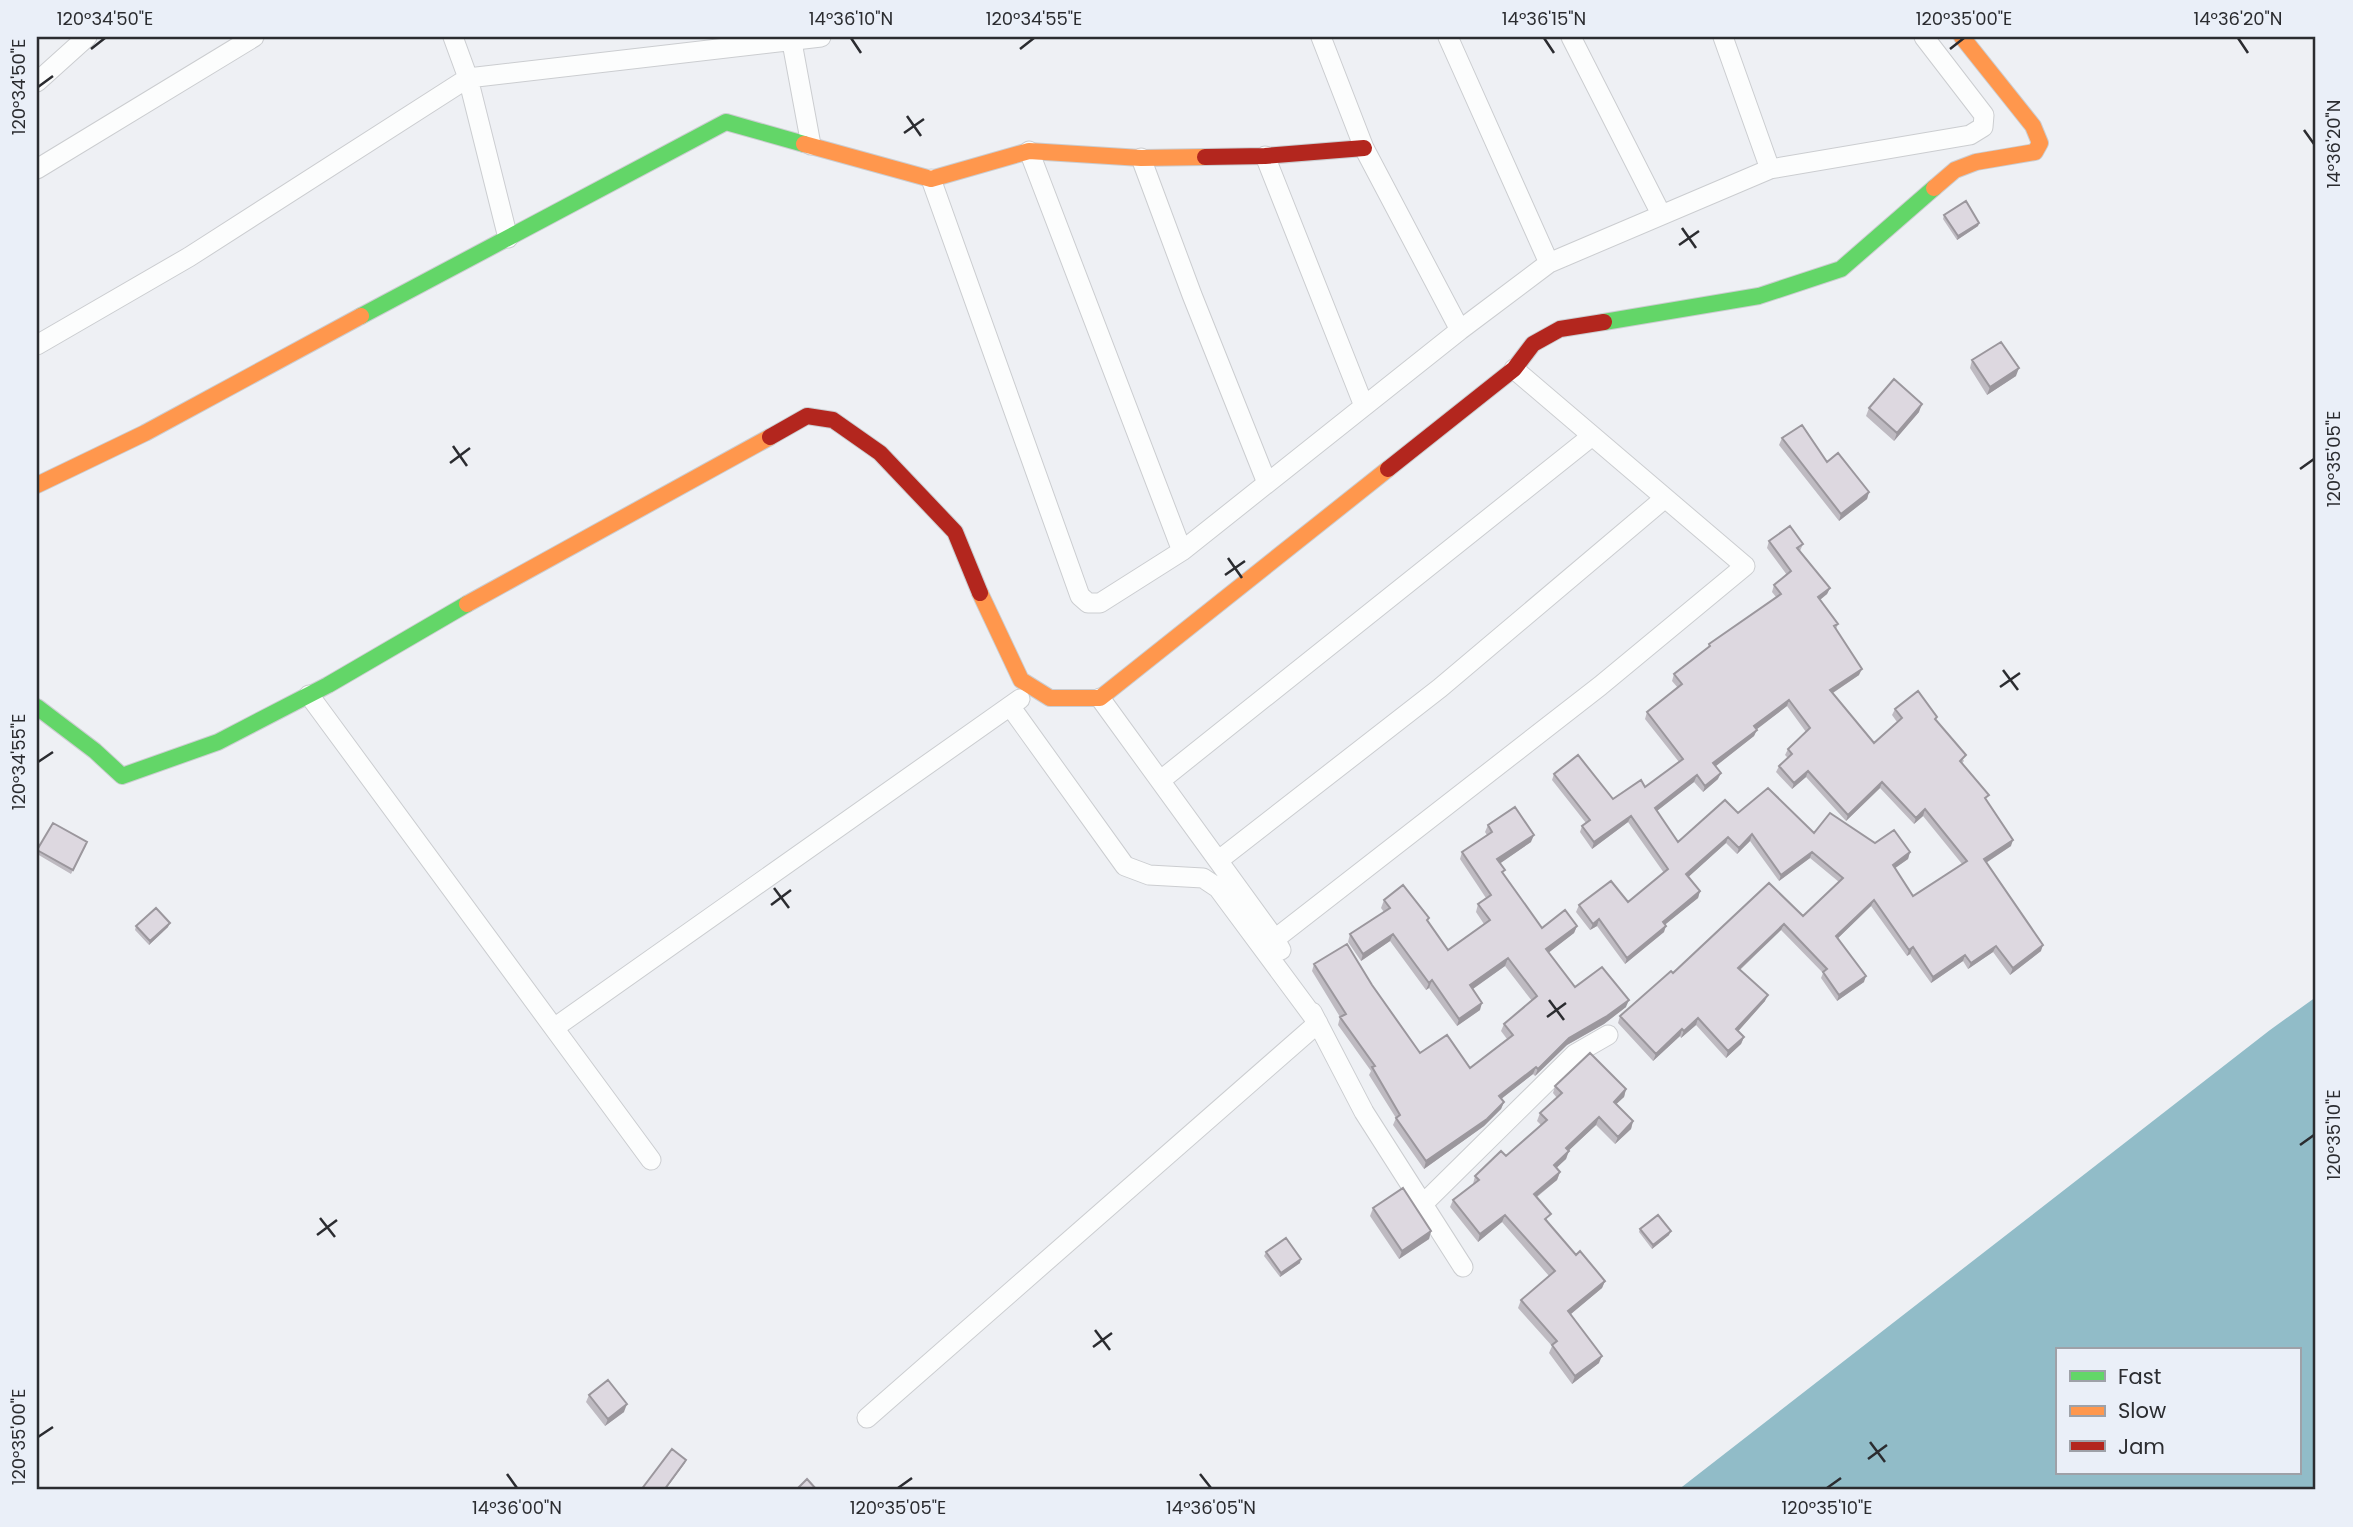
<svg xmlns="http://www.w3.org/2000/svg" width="2353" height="1527" viewBox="0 0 2353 1527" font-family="Poppins,sans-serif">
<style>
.water{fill:#91bcc8;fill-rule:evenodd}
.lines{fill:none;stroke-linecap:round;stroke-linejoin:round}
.street-casing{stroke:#cbcdd0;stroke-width:21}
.fast-casing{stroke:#cbcdd0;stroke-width:18}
.slow-casing{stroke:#cbcdd0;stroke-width:18}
.jam-casing{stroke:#cbcdd0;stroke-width:18}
.street{stroke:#fcfdfd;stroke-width:19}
.fast{stroke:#63d668;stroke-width:16}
.slow{stroke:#ff974d;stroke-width:16}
.jam{stroke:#b3261e;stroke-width:16}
.wall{fill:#bebac1;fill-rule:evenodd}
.shaded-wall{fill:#9b979d}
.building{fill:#ddd8e0;stroke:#9b979d;stroke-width:2;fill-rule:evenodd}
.ticks{fill:none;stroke:#2b2c30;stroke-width:2.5}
.neatline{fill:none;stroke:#2b2c30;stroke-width:2.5}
.ticks-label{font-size:18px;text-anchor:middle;fill:#2b2c30}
</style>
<rect width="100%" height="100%" fill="#eef0f4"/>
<path class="water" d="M2316 997V1490H1678L2270 1030ZM2057 1350H2299V1473H2057Z"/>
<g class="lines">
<g class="street-casing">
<path id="street" d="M453 37 468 78 508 238
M791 37 811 145
M1321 37 1364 148 1460 330
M1448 37 1549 263
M1571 37 1661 214
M1723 37 1770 169
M37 82 87 37
M1029 151 1182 551
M1265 156 1364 406
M1141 158 1192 295 1267 483
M37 169 254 37
M931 179 1080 596 1088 603H1100L1182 551 1460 330 1549 263 1770 169 1970 135 1983 127 1984 115 1924 37
M37 345 189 257 468 78 821 37
M309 695 651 1160
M1100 698 1275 939 1281 950
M1161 780 1592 436
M1219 860 1440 688 1665 498
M1275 939 1600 686 1745 566 1514 369
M1312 1012 1364 1112 1463 1267
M554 1028 1020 699
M1423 1204 1575 1054 1608 1035
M867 1418 1318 1023 1218 888 1203 878 1149 875 1125 866 1010 706"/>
</g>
<g class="fast-casing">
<path id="fast" d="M361 316 726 122 804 144
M1604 322 1759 296 1841 269 1934 188
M37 707 95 751 122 776 218 742 328 685 467 604"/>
</g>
<g class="slow-casing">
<path id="slow" d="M804 144 931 179 1029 151 1141 158 1205 157
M1934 188 1955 170 1976 162 2035 152 2040 143 2033 126 1962 37
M37 485 145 433 361 316
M980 593 1021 680 1050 698H1100L1388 469
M467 604 770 437"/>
</g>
<g class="jam-casing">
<path id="jam" d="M1205 157 1265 156 1364 148
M770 437 807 416 833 420 880 453 955 532 980 593
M1388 469 1514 369 1533 344 1560 329 1604 322"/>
</g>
<use href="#street" class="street"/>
<use href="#fast" class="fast"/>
<use href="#slow" class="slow"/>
<use href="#jam" class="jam"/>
</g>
<path class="wall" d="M1944 215 1979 223 1978 226 1957 240 1943 219Z
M1972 360 2016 376 1987 395 1970 368Z
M1869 408 1919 412 1894 441 1866 416Z
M1782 438 1827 462 1869 492 1867 499 1839 521 1779 445Z
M1769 541 1803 544 1800 551 1830 588 1827 594 1820 600 1838 624 1836 629 1859 675 1833 693 1874 743 1897 722 1892 715 1895 709 1936 720 1964 761 1962 763 1987 801 2011 846 1986 863 2041 951 2010 975 1993 952 1968 969 1963 961 1931 983 1910 954 1907 956 1871 906 1838 938 1864 982 1837 1001 1821 978 1823 973 1781 930 1740 970 1765 1001 1738 1031 1744 1037 1741 1044 1726 1058 1696 1025 1681 1038 1680 1036 1653 1061 1618 1023 1620 1016 1673 973 1769 883 1803 916 1839 882 1810 858 1779 881 1750 841 1737 854 1726 843 1688 877 1700 891 1698 898 1665 924 1664 932 1625 964 1597 926 1590 930 1576 912 1579 905 1628 902 1664 873 1628 822 1592 849 1580 832 1582 826 1586 823 1552 780 1554 774 1613 799 1645 787 1679 762 1645 719 1647 712 1678 688 1672 681 1674 674 1708 648 1709 644 1776 597 1772 592 1774 585 1787 575 1767 548ZM1787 706 1806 732 1788 749 1785 755 1788 758 1779 766 1776 772 1792 789 1806 777 1846 821 1880 788 1914 824 1923 816 1962 864 1913 896 1895 868 1908 859 1910 852 1875 843 1814 833 1738 813 1678 842 1657 811 1694 782 1703 792 1718 779 1715 766 1754 736 1756 729Z
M53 823 86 846 71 874 37 854V851Z
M1488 825 1531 842 1500 863 1503 874 1542 928 1577 926 1574 933 1548 953 1575 987 1626 1007 1604 1024 1567 1045 1535 1076 1533 1074 1501 1099 1504 1102 1501 1109 1484 1126 1424 1169 1393 1125 1396 1118 1369 1075 1371 1071 1338 1025 1340 1017 1312 971 1314 964 1372 985 1420 1053 1470 1068 1507 1039 1501 1031 1504 1024 1532 1001 1505 966 1473 989 1480 1010 1457 1026 1429 988 1426 990 1390 941 1361 961 1348 942 1350 934 1384 912 1381 908 1384 900 1428 922 1448 950 1484 924 1476 912 1478 904 1486 898 1460 859 1462 852 1487 835 1485 832Z
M136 926 168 927 149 945 135 930Z
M1555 1086 1626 1089 1624 1097 1616 1104 1633 1121 1631 1129 1615 1144 1596 1125 1568 1151 1566 1159 1556 1168 1560 1172 1557 1180 1537 1197 1548 1222 1576 1255 1605 1281 1602 1288 1571 1314 1599 1363 1572 1384 1549 1353 1552 1346 1518 1308 1521 1300 1549 1276 1502 1222 1478 1242 1450 1207 1453 1200 1473 1184 1475 1176 1506 1156 1541 1125 1537 1121 1540 1113 1557 1098 1553 1093Z
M1373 1208 1431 1231 1429 1239 1399 1259 1370 1216Z
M1640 1229 1669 1235 1652 1249 1639 1232Z
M1266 1252 1300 1263 1280 1277 1264 1256Z
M589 1395 624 1412 605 1426 586 1402Z"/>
<path class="shaded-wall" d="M1979 223 1978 226 1957 240 1958 236Z
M2019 368 2016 376 1987 395 1990 387Z
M1922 404 1919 412 1894 441 1897 433Z
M1869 492 1867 499 1839 521 1841 514Z
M1830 588 1827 594 1816 603 1818 597Z
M1862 669 1859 675 1828 696 1830 690Z
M1789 700 1787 706 1752 733 1754 726Z
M1757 730 1754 736 1711 770 1713 763Z
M1808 771 1806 777 1792 789 1794 783Z
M1721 773 1718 779 1703 792 1705 786Z
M1697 775 1694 782 1653 814 1655 808Z
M1882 782 1880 788 1846 821 1848 815Z
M1925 809 1923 816 1914 824 1916 818Z
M1631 816 1628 822 1592 849 1594 842Z
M1752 834 1750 841 1737 854 1739 848Z
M1534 835 1531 842 1495 867 1497 859Z
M1728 837 1726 843 1684 881 1686 874Z
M2013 840 2011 846 1981 866 1984 859Z
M1812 852 1810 858 1779 881 1781 875Z
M1910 852 1908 859 1891 871 1893 865Z
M1700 891 1698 898 1661 928 1663 922Z
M1874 900 1871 906 1834 942 1836 936Z
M1599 919 1597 926 1590 930 1593 924Z
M170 923 168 927 149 945 150 941Z
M1784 924 1781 930 1735 974 1738 968Z
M1577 926 1574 933 1543 957 1546 949Z
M1666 926 1664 932 1625 964 1627 958Z
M1393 934 1390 941 1361 961 1363 954Z
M2043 945 2041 951 2010 975 2013 968Z
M1996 946 1993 952 1968 969 1971 963Z
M1913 947 1910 954 1907 956 1909 950Z
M1965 955 1963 961 1931 983 1933 977Z
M1508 958 1505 966 1467 993 1470 985Z
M1866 976 1864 982 1837 1001 1839 995Z
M1432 980 1429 988 1426 990 1429 983Z
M1768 995 1765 1001 1734 1036 1736 1029Z
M1629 1000 1626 1007 1604 1024 1567 1045 1535 1076 1538 1069 1569 1038Z
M1482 1003 1480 1010 1457 1026 1459 1019Z
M1698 1018 1696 1025 1681 1038 1684 1031Z
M1682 1029 1680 1036 1653 1061 1656 1054Z
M1744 1037 1741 1044 1726 1058 1728 1051Z
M1536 1067 1533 1074 1496 1103 1499 1096Z
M1626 1089 1624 1097 1611 1109 1614 1102Z
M1504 1102 1501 1109 1484 1126 1424 1169 1426 1161Z
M1599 1117 1596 1125 1563 1156 1566 1148Z
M1633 1121 1631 1129 1615 1144 1618 1137Z
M1569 1151 1566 1159 1551 1173 1554 1165Z
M1560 1172 1557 1180 1531 1201 1534 1194Z
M1505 1215 1502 1222 1478 1242 1480 1234Z
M1431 1231 1429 1239 1399 1259 1402 1251Z
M1671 1231 1669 1235 1652 1249 1653 1245Z
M1301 1259 1300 1263 1280 1277 1281 1273Z
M1605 1281 1602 1288 1566 1318 1568 1311Z
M1602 1356 1599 1363 1572 1384 1575 1376Z
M627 1404 624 1412 605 1426 608 1419Z
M686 1460 685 1463 665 1490H664Z"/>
<path class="building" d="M1966 201 1979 223 1958 236 1944 215Z
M2001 342 2019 368 1990 387 1972 360Z
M1894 379 1922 404 1897 433 1869 408Z
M1802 425 1827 462 1838 453 1869 492 1841 514 1782 438Z
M1790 526 1803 544 1797 548 1830 588 1818 597 1838 624 1834 626 1862 669 1830 690 1874 743 1902 718 1895 709 1918 691 1937 717 1935 719 1966 755 1960 761 1989 795 1985 798 2013 840 1984 859 2043 945 2013 968 1996 946 1971 963 1965 955 1933 977 1913 947 1909 950 1874 900 1836 936 1866 976 1839 995 1823 972 1827 969 1784 924 1738 968 1768 995 1736 1029 1744 1037 1728 1051 1698 1018 1684 1031 1682 1029 1656 1054 1620 1016 1671 971 1673 973 1769 883 1803 916 1843 878 1812 852 1781 875 1752 834 1739 848 1728 837 1686 874 1700 891 1663 922 1666 926 1627 958 1599 919 1593 924 1579 905 1611 881 1628 902 1668 869 1631 816 1594 842 1582 826 1590 820 1554 774 1578 755 1613 799 1641 780 1645 787 1683 759 1647 712 1682 684 1674 674 1710 646 1709 644 1781 594 1774 585 1791 571 1769 541ZM1789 700 1810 728 1788 749 1792 754 1779 766 1794 783 1808 771 1848 815 1882 782 1916 818 1925 809 1967 861 1913 896 1893 865 1910 852 1894 830 1875 843 1830 813 1814 833 1768 788 1738 813 1725 800 1678 842 1655 808 1697 775 1705 786 1721 773 1713 763 1757 730 1754 726Z
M1515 807 1534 835 1497 859 1505 870 1502 872 1542 928 1565 910 1577 926 1546 949 1575 987 1602 967 1629 1000 1607 1016 1569 1038 1538 1069 1536 1067 1499 1096 1504 1102 1487 1119 1426 1161 1396 1118 1400 1115 1372 1067 1375 1066 1340 1017 1346 1014 1314 964 1347 944 1372 985 1420 1053 1447 1035 1470 1068 1513 1035 1504 1024 1537 996 1508 958 1470 985 1482 1003 1459 1019 1432 980 1429 983 1393 934 1363 954 1350 934 1390 908 1384 900 1403 885 1429 918 1427 920 1448 950 1490 920 1478 904 1491 895 1462 852 1492 832 1488 825Z
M53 823 87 842 73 870 37 850Z
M156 908 170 923 150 941 136 926Z
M1590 1053 1626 1089 1614 1102 1633 1121 1618 1137 1599 1117 1566 1148 1569 1151 1554 1165 1560 1172 1534 1194 1551 1214 1545 1219 1576 1255 1580 1251 1605 1281 1568 1311 1602 1356 1575 1376 1552 1345 1557 1341 1521 1300 1555 1271 1505 1215 1480 1234 1453 1200 1479 1180 1475 1176 1501 1151 1506 1156 1547 1120 1540 1113 1562 1093 1555 1086Z
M1403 1188 1431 1231 1402 1251 1373 1208Z
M1658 1215 1671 1231 1653 1245 1640 1229Z
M1286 1238 1301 1259 1281 1273 1266 1252Z
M608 1380 627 1404 608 1419 589 1395Z
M672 1449 686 1460 664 1490H641Z
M807 1479 817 1490H796Z"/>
<path class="ticks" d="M851 38 861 53M1544 38 1554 53M2238 38 2248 53M91 49 105 38M1020 49 1034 38M1950 49 1964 38M38 87 53 76M907 116 921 136M2304 130 2314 144M904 133 924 119M1682 228 1696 248M1679 245 1699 231M453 446 467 466M450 463 470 448M2300 469 2314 459M1228 558 1242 578M1225 575 1245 561M2003 670 2018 690M2000 687 2020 673M38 762 53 752M774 888 789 908M771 905 791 890M1549 1000 1564 1020M1547 1017 1566 1003M2300 1145 2314 1135M320 1218 335 1237M317 1235 337 1220M1095 1330 1110 1350M1093 1347 1112 1333M38 1437 53 1427M1870 1442 1885 1462M1868 1459 1887 1445M507 1474 517 1488M1200 1474 1211 1488M898 1488 912 1478M1827 1488 1841 1478"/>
<rect width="2353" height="1527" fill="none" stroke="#eaeff8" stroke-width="77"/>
<rect x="2056" y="1348" width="245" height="126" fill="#eaeff8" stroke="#9ea1a8" stroke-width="2"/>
<rect x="2070" y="1371" width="35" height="10" fill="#63d668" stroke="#9ea1a8" stroke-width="2"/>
<text x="2118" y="1384" font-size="21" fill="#2b2c30">Fast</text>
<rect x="2070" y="1406" width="35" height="10" fill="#ff974d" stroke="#9ea1a8" stroke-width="2"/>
<text x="2118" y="1418" font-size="21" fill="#2b2c30">Slow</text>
<rect x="2070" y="1441" width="35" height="10" fill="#b3261e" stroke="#9ea1a8" stroke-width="2"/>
<text x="2118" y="1454" font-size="21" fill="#2b2c30">Jam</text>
<rect x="38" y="38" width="2276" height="1450" class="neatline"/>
<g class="ticks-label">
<text x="105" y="25">120°34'50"E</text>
<text x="851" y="25">14°36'10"N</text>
<text x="1034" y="25">120°34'55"E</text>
<text x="1544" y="25">14°36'15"N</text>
<text x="1964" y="25">120°35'00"E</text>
<text x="2238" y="25">14°36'20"N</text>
<text transform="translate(19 87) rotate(-90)" y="6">120°34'50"E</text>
<text transform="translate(2334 144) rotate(-90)" y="6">14°36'20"N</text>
<text transform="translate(2334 459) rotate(-90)" y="6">120°35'05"E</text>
<text transform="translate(19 762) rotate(-90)" y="6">120°34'55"E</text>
<text transform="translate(2334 1135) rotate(-90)" y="6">120°35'10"E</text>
<text transform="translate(19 1437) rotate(-90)" y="6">120°35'00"E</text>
<text x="517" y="1514">14°36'00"N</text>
<text x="898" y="1514">120°35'05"E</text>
<text x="1211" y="1514">14°36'05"N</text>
<text x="1827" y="1514">120°35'10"E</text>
</g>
</svg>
